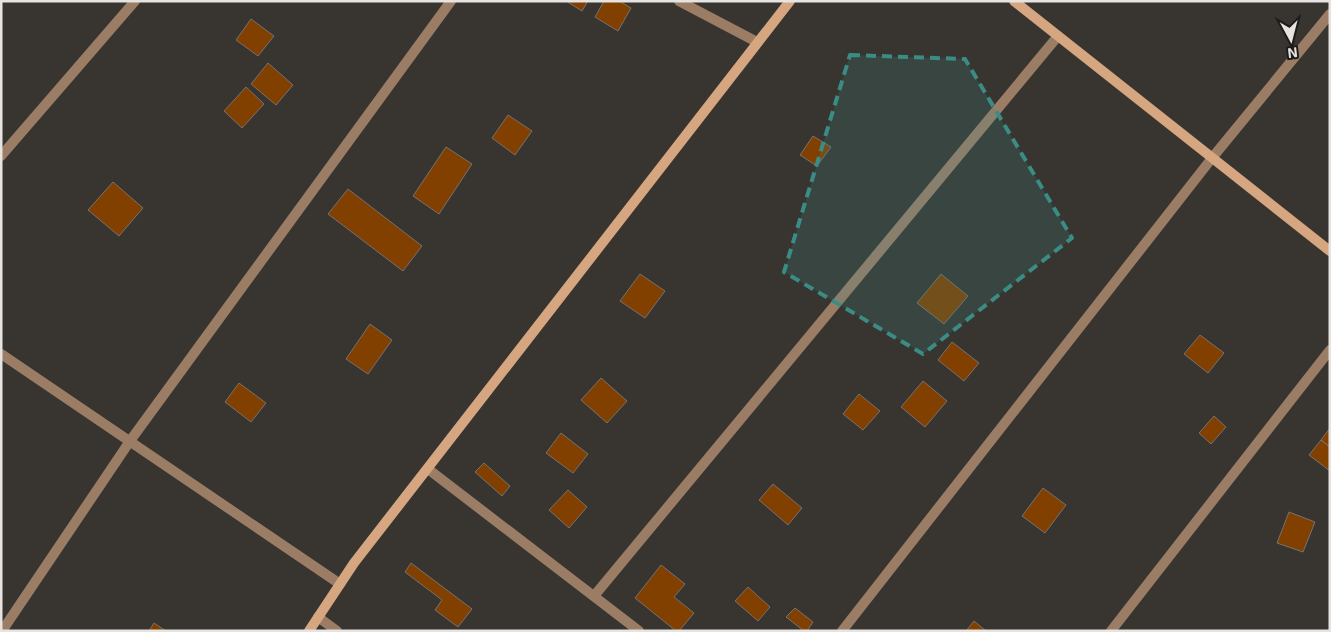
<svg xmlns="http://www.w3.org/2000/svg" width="1331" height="632" viewBox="0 0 1331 632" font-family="'Exo 2',sans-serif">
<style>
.building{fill:#814000;stroke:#77726e}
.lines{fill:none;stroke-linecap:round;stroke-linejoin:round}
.street{stroke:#9b7d66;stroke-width:10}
.secondary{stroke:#d5a680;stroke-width:10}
.marked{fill:#3a8c85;fill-opacity:0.2;stroke:#3a8c85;stroke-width:4;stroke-dasharray:10 6;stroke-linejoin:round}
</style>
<rect width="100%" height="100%" fill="#383430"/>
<path class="building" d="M566 1H588L582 11Z
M604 1H619L631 8 618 31 595 17Z
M251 19 274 36 258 56 236 40Z
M268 63 293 85 276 105 251 84Z
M246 87 264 104 242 128 224 111Z
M508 115 532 131 515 155 492 138Z
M813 136 831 147 817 166 800 155Z
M446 147 472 164 439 214 413 196Z
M113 182 143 208 119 236 88 210Z
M348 189 422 246 403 271 328 214Z
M640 274 665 291 645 318 620 301Z
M941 274 968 296 944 324 917 303Z
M370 324 392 340 368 374 346 359Z
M1200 335 1224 353 1208 373 1184 354Z
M952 342 979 363 964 381 938 360Z
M601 378 627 401 607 423 581 400Z
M923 381 947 401 925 427 901 407Z
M239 383 266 403 251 422 225 402Z
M859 394 880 411 863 430 843 414Z
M1214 416 1226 427 1211 444 1199 433Z
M1330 428V447L1321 440Z
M561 433 588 454 573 473 546 453Z
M1321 440 1330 447V471L1309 455Z
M484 463 510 486 502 496 475 472Z
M773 484 802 508 788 525 759 500Z
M1043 488 1066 505 1045 533 1022 516Z
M568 490 587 507 569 528 549 510Z
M1289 512 1315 522 1303 552 1277 543Z
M411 563 472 609 458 627 435 610 442 600 405 572Z
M661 565 685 584 674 597 694 613 679 631H676L635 598Z
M748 587 770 607 758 621 735 601Z
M795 608 813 622 807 631H804L786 617Z
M974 621 986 631H966Z
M154 623 166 631H149Z"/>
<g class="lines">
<path class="street" d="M679 1 757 42
M1 156 135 1
M1 354 340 584
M428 469 639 631
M594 596 1058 36
M318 617 337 631
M2 631 130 441 451 1
M842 631 1212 158 1330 14
M1111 631 1330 350"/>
<path class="secondary" d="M1014 1 1330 251
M309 631 354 563 790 1"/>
</g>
<path class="marked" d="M850 55 965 59 1072 238 923 354 784 272Z"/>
<rect width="1331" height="632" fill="none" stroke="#e6e3e1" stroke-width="5"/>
<g transform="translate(1291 40) rotate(173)" stroke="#1e1c1a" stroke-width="4" paint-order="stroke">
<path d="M0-4L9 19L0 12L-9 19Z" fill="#e6e3e1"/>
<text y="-8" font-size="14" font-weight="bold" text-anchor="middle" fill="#e6e3e1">N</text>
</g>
</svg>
